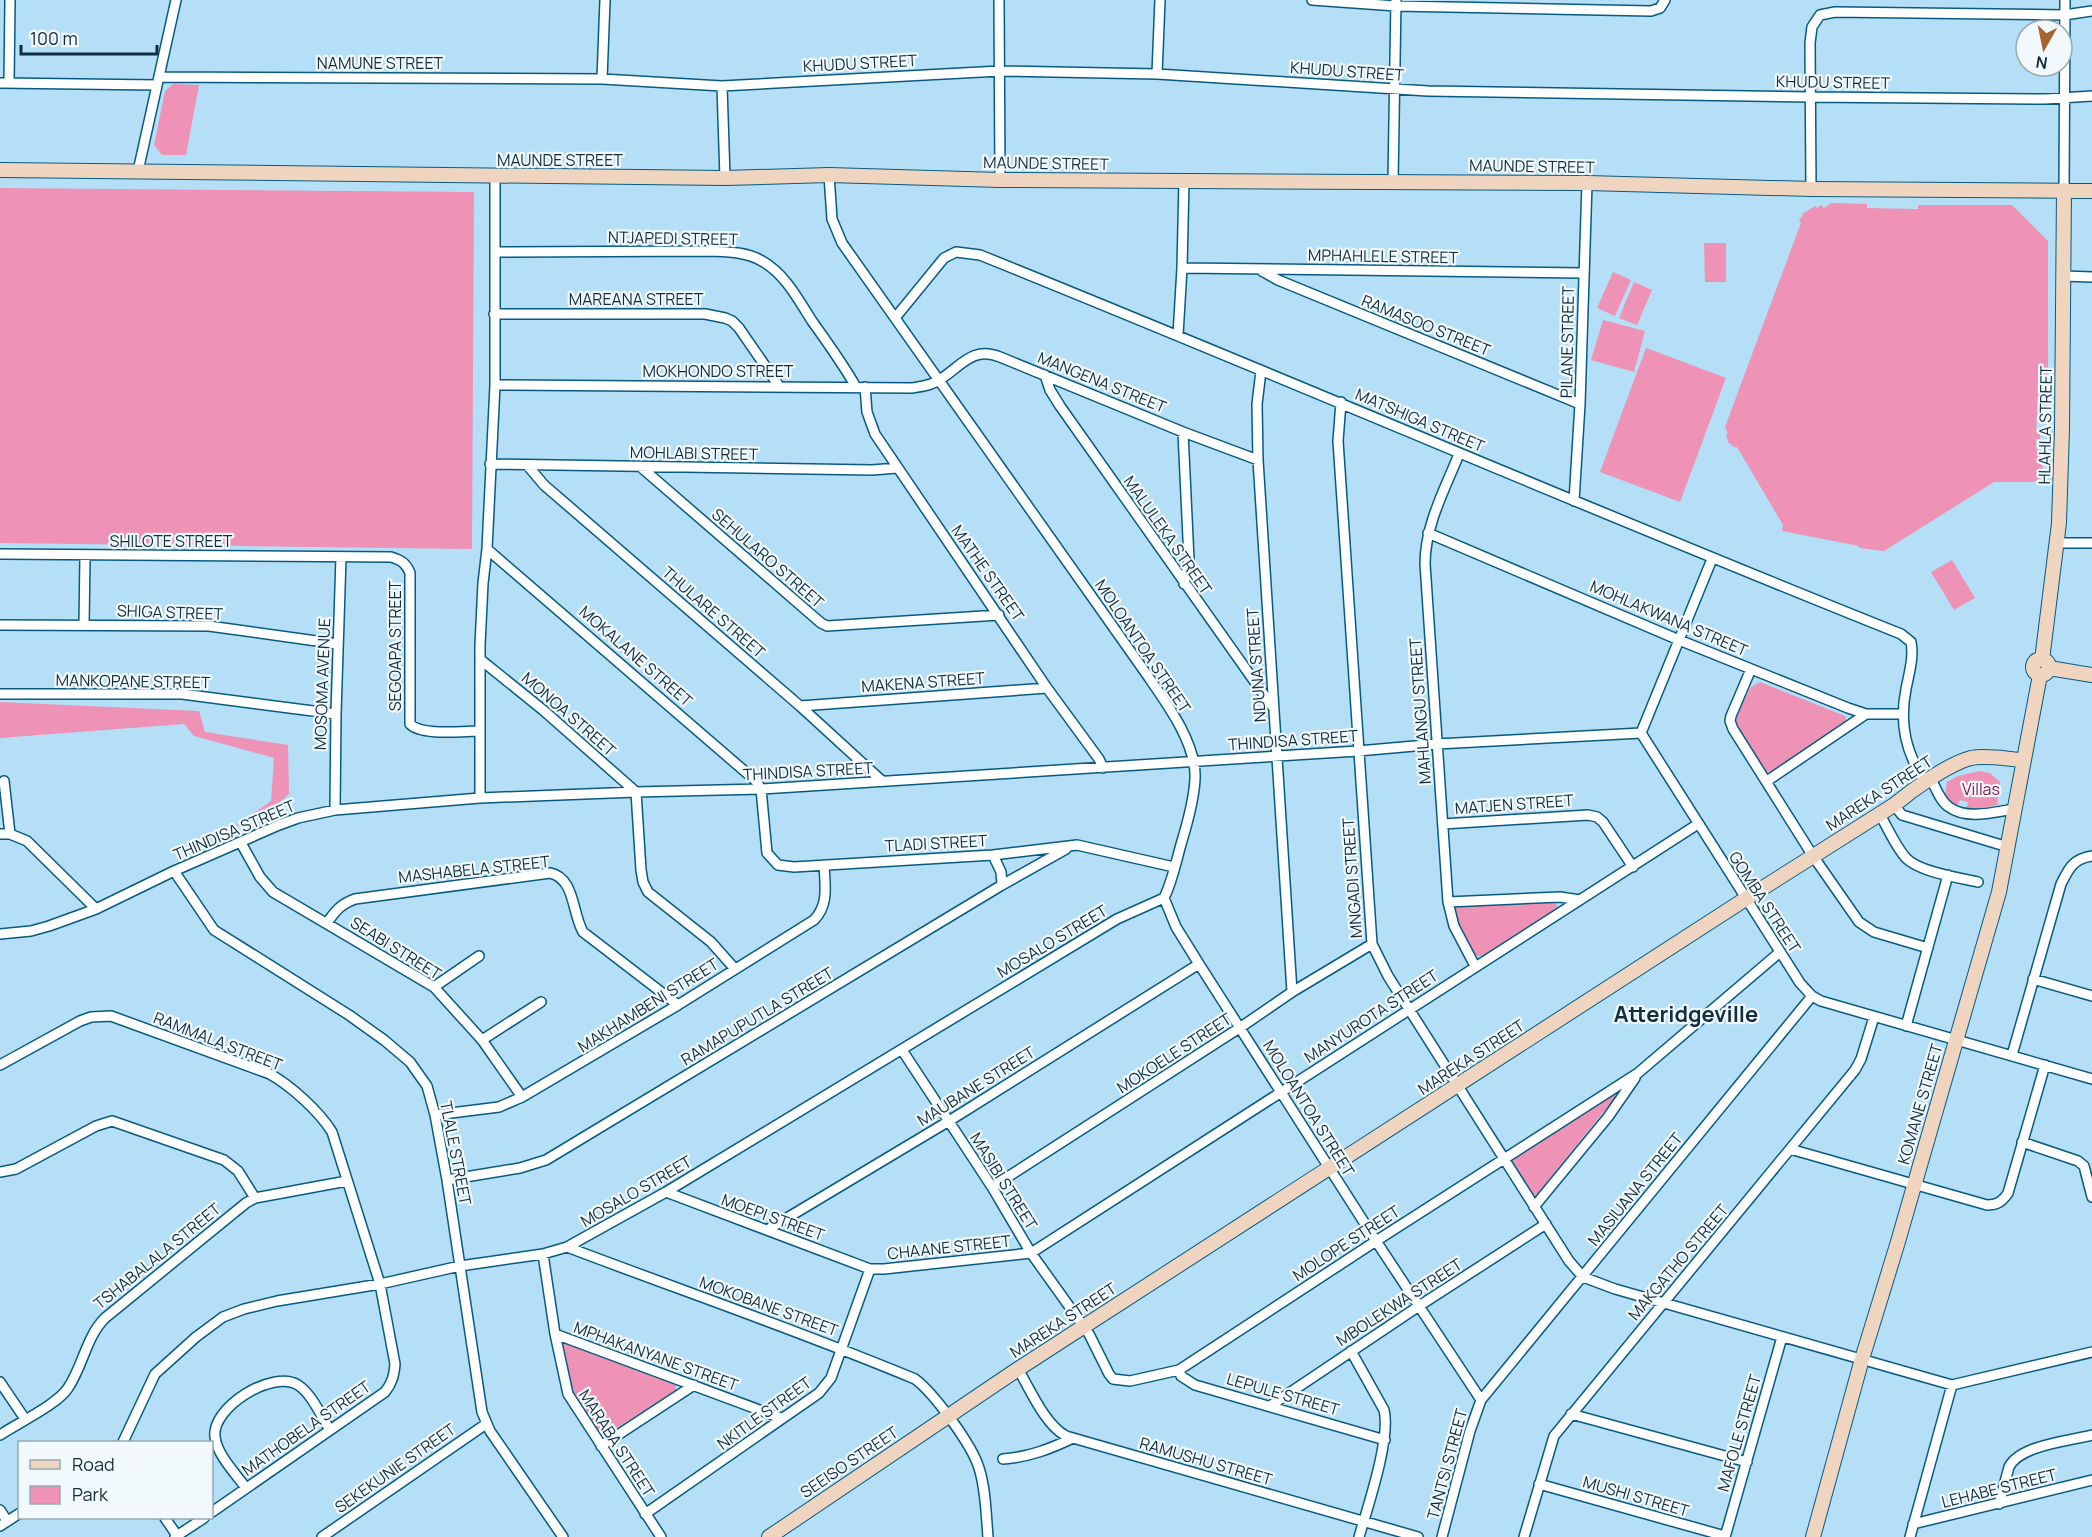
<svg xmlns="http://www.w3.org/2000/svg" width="2092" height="1537" viewBox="0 0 2092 1537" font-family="Manrope,sans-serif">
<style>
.green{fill:#ee93b6}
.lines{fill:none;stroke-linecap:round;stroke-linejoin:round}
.street-casing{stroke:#075b80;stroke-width:12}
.secondary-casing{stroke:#075b80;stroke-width:16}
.street{stroke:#fff;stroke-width:9}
.secondary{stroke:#efd5bf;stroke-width:14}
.labels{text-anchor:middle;stroke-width:4.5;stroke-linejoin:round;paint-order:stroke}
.street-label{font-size:16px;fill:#102e3e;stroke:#f2f9fd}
.park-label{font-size:16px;fill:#85194f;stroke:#f2f9fd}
.district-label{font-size:22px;font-weight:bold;fill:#102e3e;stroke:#f2f9fd}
</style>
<rect width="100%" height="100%" fill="#b5def7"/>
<path class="green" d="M173 84 199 85 186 155H162L154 145 165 91Z
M0 188 474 192 472 549 0 543Z
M1831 203 1867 204V208L1918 209V205H2012L2048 241V382L2044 381V390H2047V405L2037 414 2036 432 2040 433V439H2036V446L2045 475 2034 482H1994L1884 551 1859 548V546L1782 531 1783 525 1737 447H1734L1728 442 1726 435 1728 433 1725 427 1801 223 1799 219 1803 216 1802 214 1815 206 1817 208 1821 205 1824 208Z
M1704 243H1726V282H1705Z
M1613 272 1631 280 1615 316 1597 308Z
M1634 282 1652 290 1637 325 1619 318Z
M1603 320 1645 331 1634 372 1591 360Z
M1646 348 1726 378 1680 502 1600 472Z
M1952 560 1975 598 1954 610 1931 572Z
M1760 682 1845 716 1847 721 1775 773 1765 771 1733 721 1751 687Z
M0 702 199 711 205 732 288 745 289 794 267 814 233 828 271 801 274 758 194 736 184 724 0 738Z
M1979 771 1990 773 2000 782 1997 805 1973 810 1967 808 1968 802 1960 800 1958 805 1951 803 1945 794 1947 782 1958 776Z
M1554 900 1558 908 1483 957 1473 955 1453 919V905Z
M1614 1092 1617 1095 1535 1197 1511 1160Z
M563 1343 676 1384V1391L602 1437 567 1386Z"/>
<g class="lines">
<g class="street-casing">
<path id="street" d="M999 0 1000 180
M1312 0 1396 6 1651 11 1660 8 1665 0
M1157 74 1160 0
M159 77 602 79 722 86 1000 71 1157 74 1428 91 1810 97 2045 99 2092 96
M602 79 605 0
M0 83 157 85
M9 83 10 0
M722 86 725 178
M138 171 176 0
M829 175 832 219 842 243 1145 672C1165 701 1197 743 1195 779 1194 800 1188 821 1182 841 1176 861 1173 880 1164 898L1176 927 1199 964 1376 1241 1481 1400
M1393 181 1396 0
M1811 189 1810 43 1812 27 1820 15 1835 12 2064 15 2092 11
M2064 190 2065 0
M495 252 707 251C725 252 745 251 762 261 785 274 798 299 812 321 827 342 843 364 856 387
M1182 268 1583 273
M1262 271 1278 280 1580 404
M2063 276 2092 277
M494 314H705L725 318 732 321 739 328 779 386
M895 318 944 258 956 252 980 255C1288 379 1592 511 1901 634L1911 642C1914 658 1909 673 1906 689 1899 724 1906 753 1925 782
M1178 335 1182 268 1184 181
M1261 371 1257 404 1258 460 1292 992
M1045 375 1050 390 1060 406 1274 709
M495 385 912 388C918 387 925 386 931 384 957 374 968 344 1000 357L1183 432 1258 460
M865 387 867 412 875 434 1047 688 1099 759 1103 768
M1341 402 1338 441 1372 944 1388 976 1569 1261 1583 1277 1615 1289 1952 1385 2092 1352
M1183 432 1189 560 1184 584
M1459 454C1445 489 1425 525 1425 564L1448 902 1454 926 1475 966
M490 464 872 470 897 468
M528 466 544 485 800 706 882 781
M642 468 821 623 827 626 999 615
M1574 501 1580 404 1587 183
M1428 533 1679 640 1848 708 1866 714H1902
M2057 543H2092
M487 549 756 781 761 789 767 853 778 865 794 867 993 855 1077 845 1174 867
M0 554 391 557C401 560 406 563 410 573V724C421 736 463 731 480 731
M1712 559 1641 733 1800 983 1812 996 1821 1001 2092 1079
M0 625 209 626 338 644
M84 625 85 556
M481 660 543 710 636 792 641 870 643 882 648 892 711 942 735 969
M1751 669 1731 716 1730 721 1733 729 1813 856 1859 922 1874 932 1928 948
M0 694H182L336 714
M800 706 1047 688
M1931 779C1936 788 1940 801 1949 807 1966 820 1995 812 2014 809
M4 781 10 834
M1767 781 1866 714
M480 798V645L483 583 487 549 495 385V176
M1894 805 1902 815 2008 847
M335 810 336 714 341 557
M1879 813C1888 828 1895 846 1906 858 1919 872 1960 878 1978 882
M1443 824 1588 815 1597 817 1603 822 1633 867
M0 834H10L27 841 96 909
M241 843 260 877 273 892 434 987 482 1040 522 1097
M993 855 1001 872 1002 885
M174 871 214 930 349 1015 384 1040 410 1062 427 1086 435 1115 447 1180 482 1412 490 1431 563 1537
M1448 902 1560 897 1580 900
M327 923C335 911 341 904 355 899L550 873C575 878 572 913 583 932L678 1005
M0 934 31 931 49 926 96 909 174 871 279 825 298 818 335 810 480 798 636 792 761 789 1358 751 1437 744 1641 733
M2033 979 2092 996
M434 987 479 956
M1906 1026 1948 875
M482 1040 541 1002
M902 1050 992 1187 1031 1253 1089 1334 1109 1374 1113 1379 1130 1381 1179 1370 1376 1241 1638 1073 1780 952
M2012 1055 2061 884C2069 868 2073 859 2092 856
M0 1065 80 1021 91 1017 111 1016 270 1074C291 1086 319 1111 332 1132L380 1284 395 1364C394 1376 392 1383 385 1392L212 1512
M435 1115 499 1107 522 1097 678 1005 814 920C829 905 825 885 824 865
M2022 1142 2078 1161 2084 1166 2092 1197
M1790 1149 1987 1205C1997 1205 2002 1202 2008 1193L2045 1065
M0 1172 16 1169 96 1126 112 1121 224 1160 238 1171 255 1198
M447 1180 520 1168 546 1160 1002 885 1066 849
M992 1187 1241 1027 1292 992 1372 944
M666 1192 870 1269H884L1031 1253 1698 824
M1534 1207 1608 1117 1635 1078
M767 1230 949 1121 1199 964
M567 1247C683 1291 800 1331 915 1379 934 1393 972 1445 979 1468 986 1490 986 1515 988 1537
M543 1254 555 1334 568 1394 661 1537
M555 1334 781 1418
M1351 1351 1384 1410C1391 1438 1368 1506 1359 1537
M1018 1369C1030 1389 1045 1425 1066 1436L1418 1537
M1179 1370 1181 1376 1195 1385 1385 1440
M0 1382 25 1419
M1270 1406 1419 1306 1546 1224
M1571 1414 1747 1462
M0 1435C18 1423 58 1404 68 1388 83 1366 86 1337 105 1318L246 1203 255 1198 347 1181
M123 1442 155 1374 196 1337 223 1317 244 1309 277 1301 380 1284 460 1266 543 1254 567 1247 666 1192 1117 919 1164 898
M601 1446 694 1385
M1003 1459C1029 1457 1050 1449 1073 1438
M1539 1484 1725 1536
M246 1488C236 1474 217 1455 215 1437 211 1408 272 1369 298 1385 312 1394 321 1416 330 1430
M1999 1504 2009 1467C2020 1445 2069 1441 2092 1435
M0 1510 7 1521
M645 1514 819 1393 831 1378 870 1269
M165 1518 178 1537
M1913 1524 2092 1480
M0 1526 20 1513
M175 1537 204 1518
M322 1537 486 1424
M1442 1537 1470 1431 1481 1400 1812 996
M1524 1537 1554 1436 1855 1070 1861 1059 1874 1017
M1725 1537 1782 1337
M1910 1537 1952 1385"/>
</g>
<g class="secondary-casing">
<path id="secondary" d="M0 170 725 178 829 175 1000 180 1587 183 1811 189 2092 191
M2033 667a8 8 0 1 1 16 0a8 8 0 1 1-16 0Z
M2042 660 2059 523 2062 429 2064 190
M2049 668 2092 675
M769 1537 1018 1369 1747 898 1894 805C1912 790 1948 764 1971 758 1987 755 2006 759 2023 760
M1813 1537 1862 1359 1897 1245 1999 892 2040 675"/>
</g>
<use href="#street" class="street"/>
<use href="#secondary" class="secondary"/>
</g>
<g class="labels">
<g class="street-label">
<text x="380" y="69">NAMUNE STREET</text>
<text transform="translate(860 63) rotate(-3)" y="6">KHUDU STREET</text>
<text transform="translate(1347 71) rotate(4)" y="6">KHUDU STREET</text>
<text transform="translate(1833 82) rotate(1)" y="6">KHUDU STREET</text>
<text x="560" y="166">MAUNDE STREET</text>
<text transform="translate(1046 163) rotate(1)" y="6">MAUNDE STREET</text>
<text transform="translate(1532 166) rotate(1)" y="6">MAUNDE STREET</text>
<text transform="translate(673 238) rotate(1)" y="6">NTJAPEDI STREET</text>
<text transform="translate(1383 256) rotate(1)" y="6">MPHAHLELE STREET</text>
<text x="636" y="305">MAREANA STREET</text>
<text transform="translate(1426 325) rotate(22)" y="6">RAMASOO STREET</text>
<text transform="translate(1567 342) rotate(-89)" y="6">PILANE STREET</text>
<text x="718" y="377">MOKHONDO STREET</text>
<text transform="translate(1102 382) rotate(22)" y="6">MANGENA STREET</text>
<text transform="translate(1420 420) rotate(23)" y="6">MATSHIGA STREET</text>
<text transform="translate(2045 425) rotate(-89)" y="6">HLAHLA STREET</text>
<text transform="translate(694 453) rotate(1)" y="6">MOHLABI STREET</text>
<text transform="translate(1168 535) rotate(55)" y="6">MALULEKA STREET</text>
<text x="171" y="547">SHILOTE STREET</text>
<text transform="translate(768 558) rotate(41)" y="6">SEHULARO STREET</text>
<text transform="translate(988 573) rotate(55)" y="6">MATHE STREET</text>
<text transform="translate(170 612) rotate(2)" y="6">SHIGA STREET</text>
<text transform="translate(714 612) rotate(41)" y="6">THULARE STREET</text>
<text transform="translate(1669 618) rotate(23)" y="6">MOHLAKWANA STREET</text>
<text transform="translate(395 646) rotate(-90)" y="6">SEGOAPA STREET</text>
<text transform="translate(1143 646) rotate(56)" y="6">MOLOANTOA STREET</text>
<text transform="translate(636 656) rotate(41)" y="6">MOKALANE STREET</text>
<text transform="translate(1256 665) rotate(-94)" y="6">NDUNA STREET</text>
<text transform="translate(133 681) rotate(1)" y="6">MANKOPANE STREET</text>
<text transform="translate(923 682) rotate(-4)" y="6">MAKENA STREET</text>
<text transform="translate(322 684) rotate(-88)" y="6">MOSOMA AVENUE</text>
<text transform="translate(1420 711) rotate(-94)" y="6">MAHLANGU STREET</text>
<text transform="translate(569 714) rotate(41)" y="6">MONOA STREET</text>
<text transform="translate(1293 740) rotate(-4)" y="6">THINDISA STREET</text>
<text transform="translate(808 771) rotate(-3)" y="6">THINDISA STREET</text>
<text transform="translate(1879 793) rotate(-33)" y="6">MAREKA STREET</text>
<text transform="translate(1514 804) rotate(-4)" y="6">MATJEN STREET</text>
<text transform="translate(234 830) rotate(-23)" y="6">THINDISA STREET</text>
<text transform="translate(936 843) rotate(-3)" y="6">TLADI STREET</text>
<text transform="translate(474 869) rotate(-6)" y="6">MASHABELA STREET</text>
<text transform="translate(1352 878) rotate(-94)" y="6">MNGADI STREET</text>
<text transform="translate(1765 902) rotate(57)" y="6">GOMBA STREET</text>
<text transform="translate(1052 941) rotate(-31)" y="6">MOSALO STREET</text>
<text transform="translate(396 948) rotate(32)" y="6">SEABI STREET</text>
<text transform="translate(648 1005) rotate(-32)" y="6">MAKHAMBENI STREET</text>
<text transform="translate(757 1016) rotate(-31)" y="6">RAMAPUPUTLA STREET</text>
<text transform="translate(1371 1016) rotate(-33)" y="6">MANYUROTA STREET</text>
<text transform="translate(218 1041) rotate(21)" y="6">RAMMALA STREET</text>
<text transform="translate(1174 1053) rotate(-33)" y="6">MOKOELE STREET</text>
<text transform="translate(1471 1057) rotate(-33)" y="6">MAREKA STREET</text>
<text transform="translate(976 1086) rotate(-32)" y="6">MAUBANE STREET</text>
<text transform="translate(1920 1104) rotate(-74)" y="6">KOMANE STREET</text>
<text transform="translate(1309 1108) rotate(58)" y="6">MOLOANTOA STREET</text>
<text transform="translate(456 1153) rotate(79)" y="6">TLALE STREET</text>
<text transform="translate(1004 1181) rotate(58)" y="6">MASIBI STREET</text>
<text transform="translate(1635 1189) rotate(-51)" y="6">MASIUANA STREET</text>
<text transform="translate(636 1191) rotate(-30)" y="6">MOSALO STREET</text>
<text transform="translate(773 1217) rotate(20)" y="6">MOEPI STREET</text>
<text transform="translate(1346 1243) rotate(-33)" y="6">MOLOPE STREET</text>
<text transform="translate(949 1247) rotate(-6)" y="6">CHAANE STREET</text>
<text transform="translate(157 1256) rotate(-39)" y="6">TSHABALALA STREET</text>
<text transform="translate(1678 1262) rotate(-50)" y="6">MAKGATHO STREET</text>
<text transform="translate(1399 1302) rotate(-33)" y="6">MBOLEKWA STREET</text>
<text transform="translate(769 1306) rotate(20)" y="6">MOKOBANE STREET</text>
<text transform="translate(1063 1320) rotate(-33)" y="6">MAREKA STREET</text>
<text transform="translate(656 1356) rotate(20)" y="6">MPHAKANYANE STREET</text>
<text transform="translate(1283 1394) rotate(16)" y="6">LEPULE STREET</text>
<text transform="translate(764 1413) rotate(-36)" y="6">NKITLE STREET</text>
<text transform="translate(306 1428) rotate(-35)" y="6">MATHOBELA STREET</text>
<text transform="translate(1739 1433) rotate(-74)" y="6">MAFOLE STREET</text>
<text transform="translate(617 1443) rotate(57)" y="6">MARABA STREET</text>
<text transform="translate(1206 1461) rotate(16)" y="6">RAMUSHU STREET</text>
<text transform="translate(849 1462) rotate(-34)" y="6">SEEISO STREET</text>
<text transform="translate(1447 1464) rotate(-75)" y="6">TANTSI STREET</text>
<text transform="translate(395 1468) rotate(-35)" y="6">SEKEKUNIE STREET</text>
<text transform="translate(1999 1488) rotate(-14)" y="6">LEHABE STREET</text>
<text transform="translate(1636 1496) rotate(16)" y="6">MUSHI STREET</text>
</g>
<g class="park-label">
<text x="1981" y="795">Villas</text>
</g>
<g class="district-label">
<text x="1686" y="1022">Atteridgeville</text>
</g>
</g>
<rect x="18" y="1441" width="195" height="78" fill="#f2f9fd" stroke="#98a8b1" stroke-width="1.5"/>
<rect x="30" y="1460" width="30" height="9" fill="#efd5bf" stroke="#98a8b1" stroke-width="1.5"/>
<text x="72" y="1471" font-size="18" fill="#102e3e">Road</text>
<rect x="30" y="1486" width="30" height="18" fill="#ee93b6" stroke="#98a8b1" stroke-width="1.5"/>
<text x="72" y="1501" font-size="18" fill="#102e3e">Park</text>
<g transform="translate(2044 48) rotate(189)"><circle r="28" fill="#f2f9fd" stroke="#98a8b1" stroke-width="1.5"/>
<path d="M0-4.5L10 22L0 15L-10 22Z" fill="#a76431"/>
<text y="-9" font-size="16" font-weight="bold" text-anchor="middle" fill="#102e3e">N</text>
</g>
<path d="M21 45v9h136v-9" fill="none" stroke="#102e3e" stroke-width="3"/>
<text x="30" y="45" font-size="18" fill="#102e3e" stroke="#f2f9fd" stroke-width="4.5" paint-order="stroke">100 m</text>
</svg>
